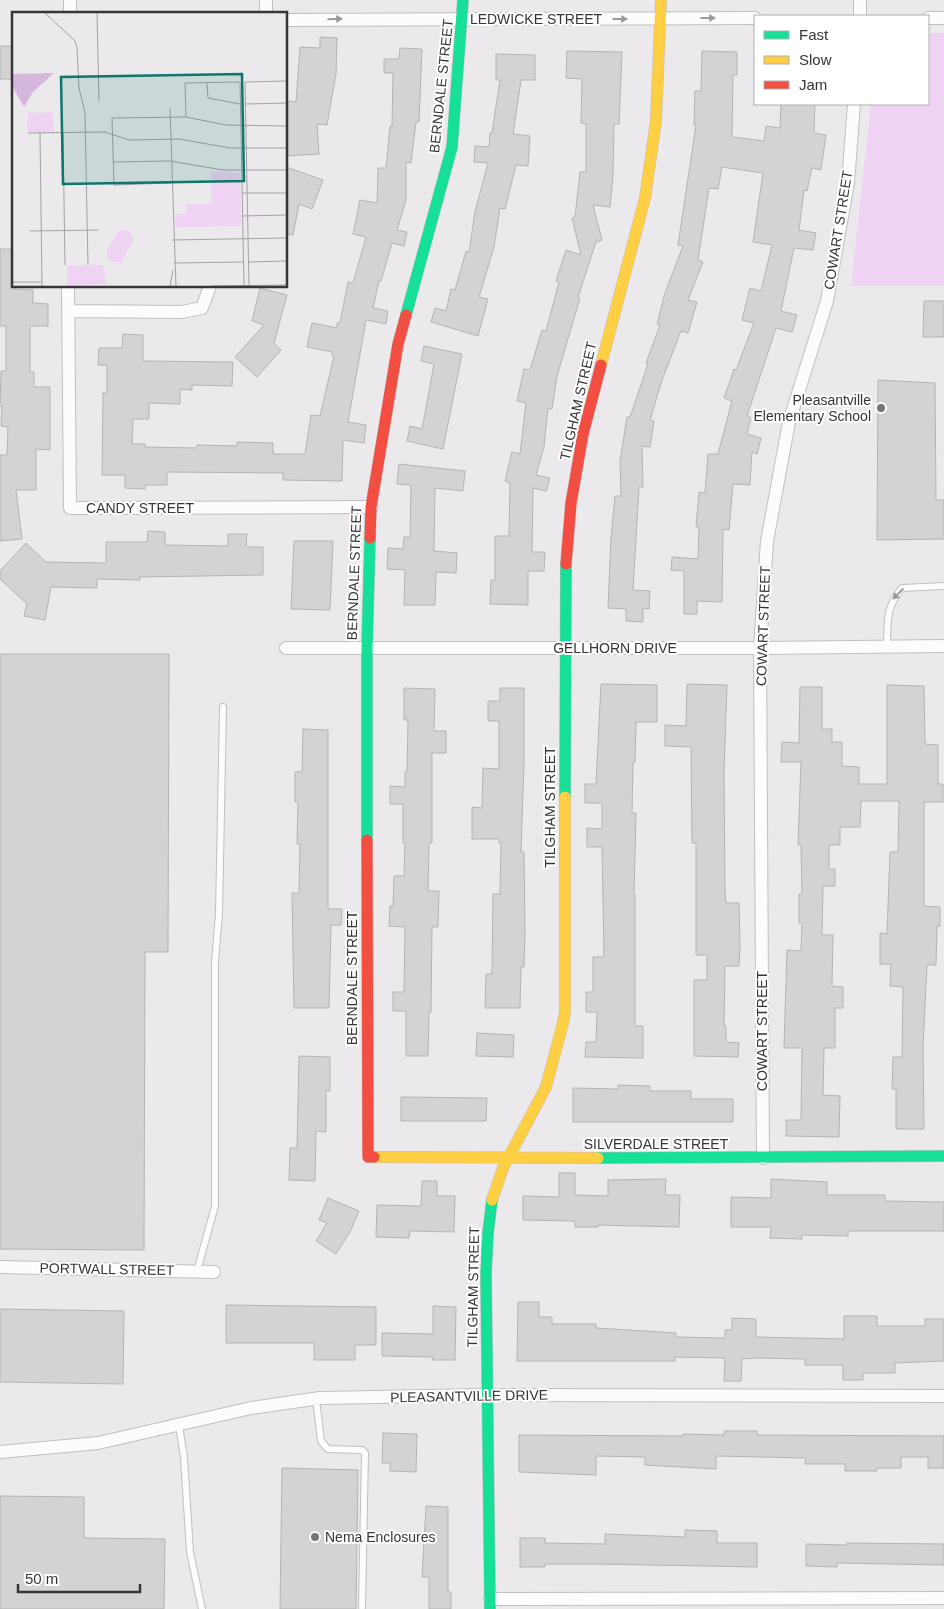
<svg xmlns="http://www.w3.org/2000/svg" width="944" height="1609" viewBox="0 0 944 1609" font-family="Helvetica,sans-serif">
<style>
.green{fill:#f0d2f5}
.building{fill:#d4d2d4;stroke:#b5b3b5}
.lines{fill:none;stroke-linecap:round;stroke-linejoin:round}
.lane-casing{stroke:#c0bfc1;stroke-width:8}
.street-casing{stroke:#c0bfc1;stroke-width:14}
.fast-casing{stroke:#c0bfc1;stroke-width:12}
.slow-casing{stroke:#c0bfc1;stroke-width:12}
.jam-casing{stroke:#c0bfc1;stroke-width:12}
.lane{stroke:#fcfcfc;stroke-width:6}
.street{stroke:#fcfcfc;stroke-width:12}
.fast{stroke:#16e098;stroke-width:11}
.slow{stroke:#ffcf43;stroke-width:11}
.jam{stroke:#f24e42;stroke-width:11}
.oneway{fill:#9a989a}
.poi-dot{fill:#767476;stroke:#fff;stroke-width:2}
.labels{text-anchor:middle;stroke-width:4;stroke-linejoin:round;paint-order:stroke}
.street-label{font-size:14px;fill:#373537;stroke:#fff}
.poi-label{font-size:14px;fill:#373537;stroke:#fff;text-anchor:end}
.inset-road{fill:none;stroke:#a3a1a3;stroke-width:1}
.view{fill:#0f766e;fill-opacity:0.15;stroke:#0f766e;stroke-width:2.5}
.inset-edge{fill:none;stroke:#373537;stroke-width:2.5}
</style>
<rect width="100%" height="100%" fill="#ebe9eb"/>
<path class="green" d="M928 33H944V286H851L871 104H928Z"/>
<path class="building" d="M320 37 337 38 336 74 327 125 317 124 319 154 286 156V101L296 102 300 47 320 48Z
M0 46H14V79H0Z
M400 48 422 49 419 122H416L411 163 406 162V200L397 230 407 232 404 246 392 243 381 281H379L373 308 388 311 386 324 366 320 348 422 366 425 364 443 343 440 342 481 283 480V473L167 472V485H145V489L125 488V475H102L103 393H107V365H98L99 348H122L123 334 143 335V361L233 362 232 386 192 385V390L180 389V404L149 403V419H133L132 444H145V447L196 448 197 445 237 446V442L273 443V454H305L311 415 320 416 334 356 332 355V352L307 347 312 323 337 328V323H340L348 282 353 283 366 237 353 234 360 200 377 203 378 168H386L390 126H392L393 73H384V59H399Z
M567 51 622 52 619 124H614L613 175 610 207 593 205 602 240 596 242 578 297 580 298 557 376 552 409 548 408 544 447 536 475 550 478 546 491 533 488 532 552H545L544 571H528V605L490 604 491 580H495V536H509L510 483 505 481 512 452 520 454 526 403 517 401 524 369 530 370 542 330 546 331 559 282 556 281 566 250 581 255 572 218 575 217 580 172H586V124L581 123 582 79 566 78Z
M702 51 737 52V75H733L732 137 764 141 766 126 780 128 781 104H815L814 133 826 135 821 170 812 168 807 191 804 190 799 230 816 233 813 250 794 248 781 311 797 315 792 332 776 328 747 416 751 418 747 434 761 438 757 454 752 452 750 485 733 484 729 530 723 529 722 602 697 601V614H684V571L671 570 672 557 698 559 699 527H696L699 492 705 493 708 454H718L732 401 724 398 734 369 736 370 754 323 742 320 750 288 761 291 772 245 753 242 763 173 722 167 718 189 709 188 698 260 703 262 688 300 697 302 688 333 681 331 662 380 650 420 654 421 650 447 642 446 643 487H639L633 590 650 591 649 609 643 608V622L626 621V609L608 608 611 538 615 496H621L620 461 627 417H630L648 364 646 363 660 325 657 324 665 293 683 246 678 245 696 125H694L695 91H701Z
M496 54 535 55V80H521L513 134 530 136 528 166 516 165 505 209 500 208 494 247 479 297 488 299 478 336 431 322 435 308 446 311 451 289 455 290 466 251 469 252 475 212 488 163 474 162 475 146 489 147 490 133H492L500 80H496Z
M286 167 323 180 312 209 299 204 293 235 286 234Z
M0 249H14V289L33 290V303L48 304V326H30V372H34V387H50V450L36 449V490H16L22 539 0 541V455H7L8 427 1 426 2 406H0L1 371H6V326H0Z
M260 288 287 295 274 343 281 350 257 377 235 357 264 325 252 321Z
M924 301H944V337H923Z
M424 346 462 354 443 449 407 441 410 426 422 429 427 403 434 364 421 361Z
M878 380 935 383 936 500H944V539L877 540Z
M399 464 465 471 463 491 435 488 434 551 457 553 456 573 436 572 435 605H404L405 570 387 569 388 548 403 549 404 537H410L411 485 397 484Z
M148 531 165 532V545L228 546V534H247L246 547H263V575L140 577V580L97 579V588L51 587 45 620 24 616 27 604 0 579V571L26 543 46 562 106 563V542H147Z
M294 541H333L330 610 291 609Z
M0 654H169L168 952H145L144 1250 0 1249Z
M601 684 657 685V722H636L635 762H633L632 813H636L634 894H635V1026H643V1058L585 1057 586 1042H596L597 1012H586V992H593V957H604L602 847H587V828L602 829V803H585V784H596Z
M687 684 727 685 724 773 725 892 726 903H739L740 947 739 966H725L724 1026H726V1042L739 1043 738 1057 694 1056V980H707V955H696V843H692L691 747 665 746V725L686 726Z
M887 685 924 686 925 744 938 745V784H943V802H924V906L940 907V926H937L936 965H927L923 1046 924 1129H896V1089H892L893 1057H902L903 987 890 986 891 964H880V933L887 934 890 852H898L899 801H861L860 827H840V845H829V869H835V886H823L822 935H833L832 986 843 987V1008H835V1048H824L823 1095 840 1096 839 1137 786 1136V1120H801L802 1048H784L787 950 801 951 802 923H799V894H802L801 845H798L801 762H781L782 742 799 743 800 687H822V729H832V742H842V766L859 767V784H887Z
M404 688 435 689 434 731H446V753H432V843H429L428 891H439L438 927H432L431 1012H429L428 1056H406V1011H393V992H404L405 927 389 926 390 906H393L394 876H404L405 843H403V804H390V786L405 787V772H407L408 720H404Z
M500 688H524V762L521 852H524L525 934 524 967H521L520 1008H485L486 974H492L493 894H500L501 843H499V839H472V807L482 808 483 768 499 769V721H488V701H500Z
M303 729 328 730V909H342L341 925H331L329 1008H294L292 893H299L300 844H297L298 802H295V772H302Z
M477 1033 514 1035 513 1057 476 1056Z
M299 1056 330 1057V1091L326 1090V1132L316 1131 315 1181 289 1180 290 1148H297Z
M618 1085 650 1086V1091H691V1099H733V1122H573V1088L618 1089Z
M401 1097 487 1098 486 1121H401Z
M559 1173H575V1195L608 1196V1180L666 1179 665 1195H680L679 1227 598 1225V1227H575V1221L523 1220V1196L559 1197Z
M771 1179 827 1182V1195H885V1201L944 1202V1231H848V1236L802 1235V1239L770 1238 771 1227H731V1197L771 1198Z
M422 1181H437V1196H455L454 1232 410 1231 409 1238 376 1237 377 1205 421 1206Z
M328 1198 359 1211 350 1232 336 1254 316 1241 327 1223 319 1220Z
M518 1302H539V1317H552V1324H596V1328L676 1333V1337L725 1338V1330H732V1318L756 1319V1337L844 1339V1316H877V1326H925V1319H944V1361L895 1363V1373H863V1380H843V1365H805V1359L755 1358 742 1359 741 1381H724L725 1358 675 1357V1361H517Z
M226 1305 376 1307V1345H355V1360H314V1343H226Z
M433 1306 456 1307 455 1360H432L433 1357 382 1356V1333L433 1334Z
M0 1309 124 1311 123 1384 0 1382Z
M724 1431H757V1435L944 1436V1468H928V1457H901V1468H877V1471H845V1464H805L806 1458 716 1456V1469L645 1465V1457L596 1456V1475L519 1472V1435L683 1436V1434L724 1435Z
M383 1433 417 1434 416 1472 390 1471V1463H382Z
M282 1468 358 1470 356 1609H280Z
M0 1496 84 1497V1538L165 1539 164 1609H0Z
M426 1506 448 1507V1592H451V1609H429V1577H422Z
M685 1530 717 1531V1543H757V1567L596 1564H545V1567H520V1538H545V1543L605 1544V1534L685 1537Z
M847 1543 944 1544V1565L837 1563V1567L806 1566V1544L847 1545Z"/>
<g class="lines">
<g class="lane-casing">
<path id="lane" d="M887 646C888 622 885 608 902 588L944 586
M197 1271 215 1206V961L219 914 223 707
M316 1399 321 1441 328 1449 362 1450 365 1453 362 1607
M179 1426 184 1457 190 1552 202 1609"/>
</g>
<g class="street-casing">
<path id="street" d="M70 0V14
M266 0V14
M860 16V0
M928 18H944
M286 20 755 18
M68 286 70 508 371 507
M68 311 182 312 202 308 210 286
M286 648H760L944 646
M763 1158 760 648 767 541 789 422 827 301 848 183 854 104
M0 1267 214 1272
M0 1452 98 1443 251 1408 320 1398 487 1395 944 1396
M490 1599 944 1598"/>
</g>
<g class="fast-casing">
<path id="fast" d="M406 315 452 147 463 0
M565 797 566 564
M367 840V648L370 538
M598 1158 944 1156
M490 1609 486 1273 488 1233 492 1200"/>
</g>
<g class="slow-casing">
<path id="slow" d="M601 365 645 198 656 121 661 0
M374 1157 598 1158
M492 1200 503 1168 546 1087 563 1023 565 1012V797"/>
</g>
<g class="jam-casing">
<path id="jam" d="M370 538 371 507 398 344 406 315
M566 564 571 503 583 434 601 365
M367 840 368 1157H374"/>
</g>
<use href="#lane" class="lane"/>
<use href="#street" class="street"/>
<use href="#fast" class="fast"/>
<use href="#slow" class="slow"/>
<use href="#jam" class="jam"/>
</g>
<defs><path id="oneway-solid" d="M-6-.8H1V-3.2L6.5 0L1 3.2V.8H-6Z" transform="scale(1.25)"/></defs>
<g class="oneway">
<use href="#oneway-solid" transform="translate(708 18)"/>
<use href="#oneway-solid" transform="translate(335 19) rotate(-1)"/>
<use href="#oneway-solid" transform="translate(620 19)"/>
<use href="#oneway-solid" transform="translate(898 594) rotate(135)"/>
</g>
<g class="poi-dot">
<circle cx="881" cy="408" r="5"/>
<circle cx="315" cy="1537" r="5"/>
</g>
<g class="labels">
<g class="street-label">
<text x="536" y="24">LEDWICKE STREET</text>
<text transform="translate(441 86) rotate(-84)" y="5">BERNDALE STREET</text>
<text transform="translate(838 230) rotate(-81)" y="5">COWART STREET</text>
<text transform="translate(578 401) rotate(-77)" y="5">TILGHAM STREET</text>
<text x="140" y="513">CANDY STREET</text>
<text transform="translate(354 573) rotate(-88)" y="5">BERNDALE STREET</text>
<text transform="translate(763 626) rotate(-88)" y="5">COWART STREET</text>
<text x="615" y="653">GELLHORN DRIVE</text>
<text transform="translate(550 807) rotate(-90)" y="5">TILGHAM STREET</text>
<text transform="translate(352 978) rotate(-90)" y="5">BERNDALE STREET</text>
<text transform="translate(762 1031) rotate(-90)" y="5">COWART STREET</text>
<text x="656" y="1149">SILVERDALE STREET</text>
<text transform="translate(107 1269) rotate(1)" y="5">PORTWALL STREET</text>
<text transform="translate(473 1287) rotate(-89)" y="5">TILGHAM STREET</text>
<text transform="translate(469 1396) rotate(-1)" y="5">PLEASANTVILLE DRIVE</text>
</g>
<g class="poi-label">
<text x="871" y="405">Pleasantville<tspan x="871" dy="16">Elementary School</tspan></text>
<text x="325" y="1542" text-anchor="start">Nema Enclosures</text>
</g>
</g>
<g transform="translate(12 12)">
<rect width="275" height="275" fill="#ebe9eb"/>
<path d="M41 100 42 120H15L16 101ZM199 159 228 161 229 214 164 215 163 202H174V192H200ZM116 218 121 226 124 223 108 253V250H99L95 246V238L107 219ZM91 253 94 272 55 273V254Z" fill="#f0d2f5"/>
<path d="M42 61 21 80 12 95 0 74V62Z" fill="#d7b7dd"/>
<path class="inset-road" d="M33 1 63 29 65 36 67 76 73 101 76 253M85 1 87 89M228 70 232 274M233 70 237 274M233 70 275 69M195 71 196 86 228 92M234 92 275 91M158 96 164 274M174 105 173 71 227 70M16 121 93 120 117 128 167 127 218 136H275M28 121 30 274M51 121 53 253M101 150 158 149 211 158H275M159 171 102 173 100 106 174 105 214 113 275 114M230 181H275M230 204 275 203M18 219 87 218M160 228 275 226M237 250 275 249M162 251 231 250M0 270H30M158 274 161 258M200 274 275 273"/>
<path class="view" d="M230 62 232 169 51 172 49 65Z"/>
<rect width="275" height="275" class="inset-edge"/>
</g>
<rect x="754" y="15" width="175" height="90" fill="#ffffff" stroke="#afaeaf"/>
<rect x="764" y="31" width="25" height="8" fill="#16e098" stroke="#afaeaf"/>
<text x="799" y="40" font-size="15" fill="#373537">Fast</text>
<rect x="764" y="56" width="25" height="8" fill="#ffcf43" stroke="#afaeaf"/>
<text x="799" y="65" font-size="15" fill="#373537">Slow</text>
<rect x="764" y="81" width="25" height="8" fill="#f24e42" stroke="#afaeaf"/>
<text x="799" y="90" font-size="15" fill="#373537">Jam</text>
<path d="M18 1584v8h122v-8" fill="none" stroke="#373537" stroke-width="2.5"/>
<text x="25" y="1584" font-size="15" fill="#373537" stroke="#ffffff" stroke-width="4" paint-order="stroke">50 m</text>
</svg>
